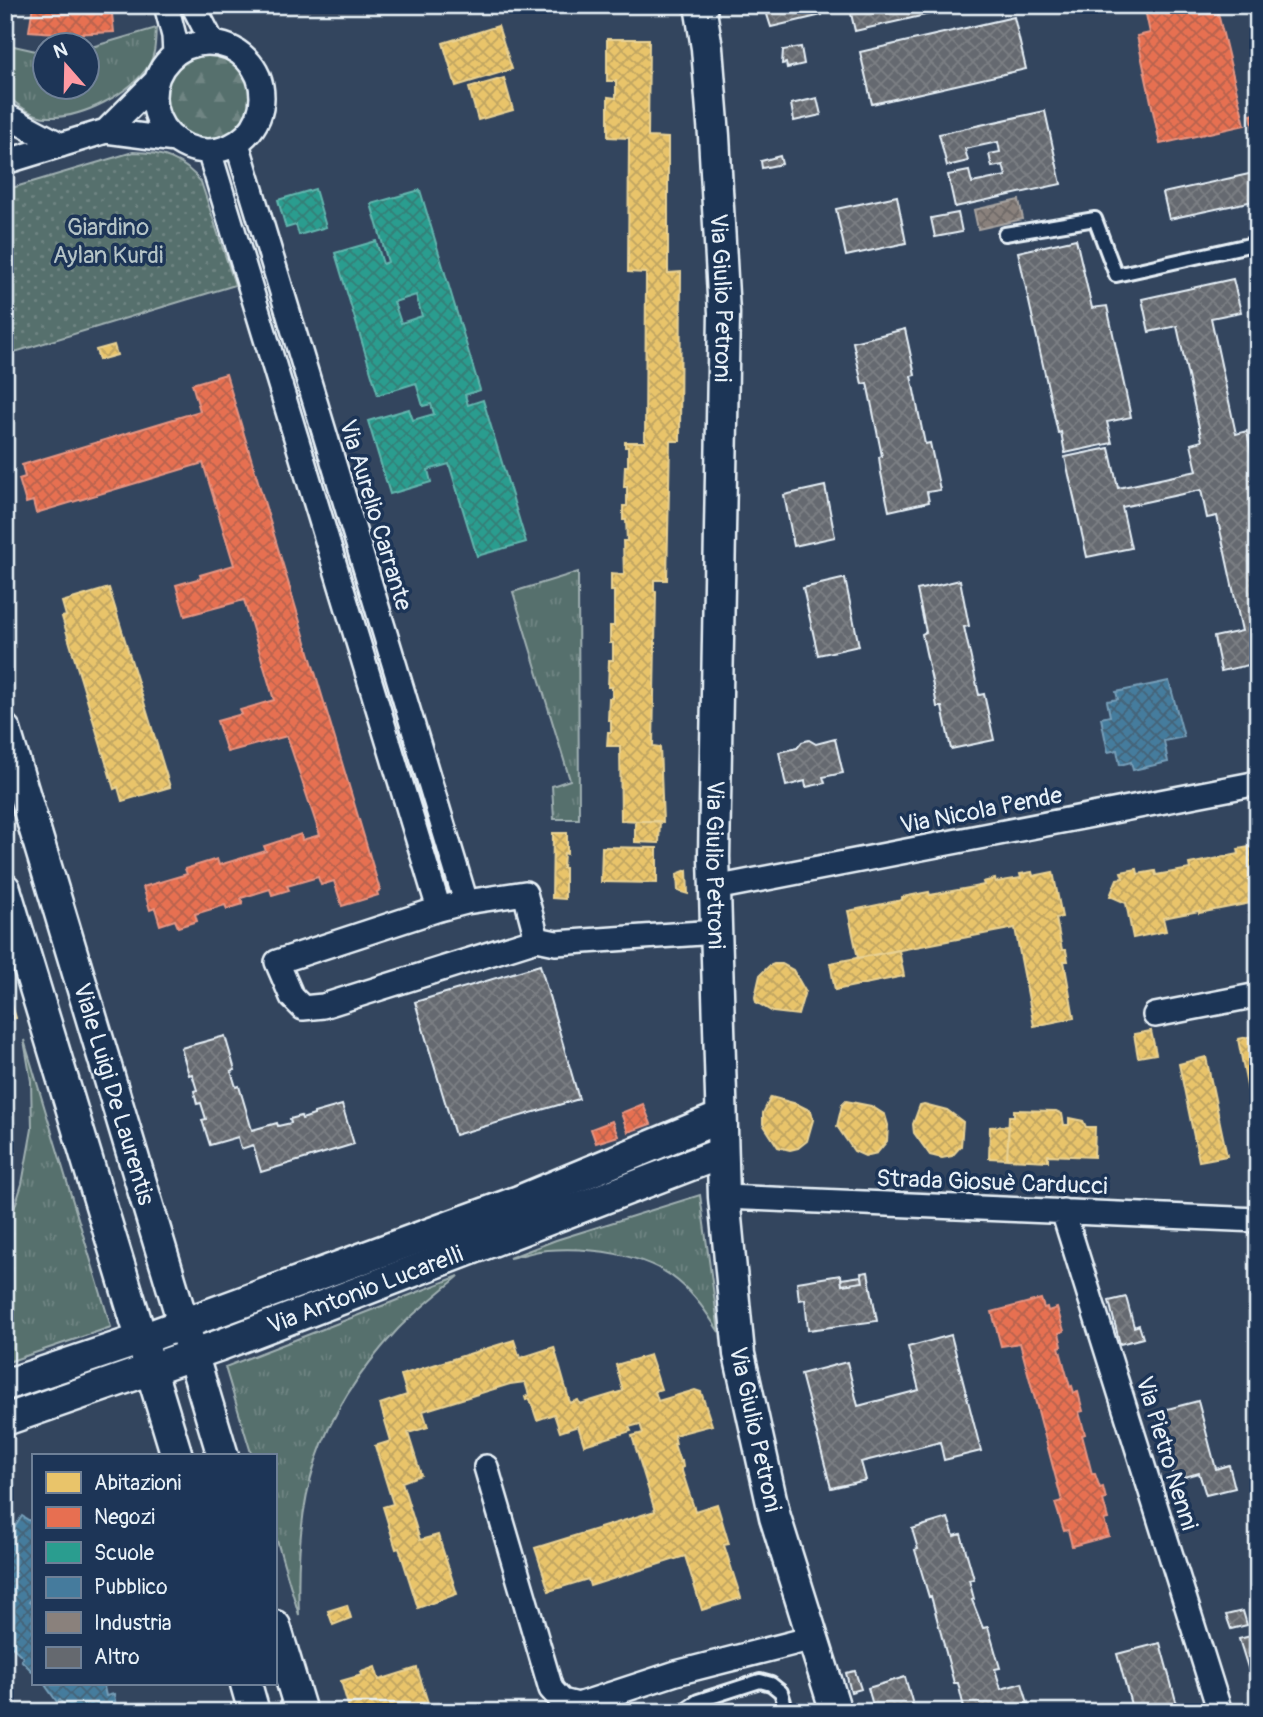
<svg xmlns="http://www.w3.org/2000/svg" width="1263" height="1717" viewBox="0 0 1263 1717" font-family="Pangolin,sans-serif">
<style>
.grass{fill:url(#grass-tufts);stroke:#a0b0b2;stroke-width:2}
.forest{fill:url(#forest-firs);stroke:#a0b0b2;stroke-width:2}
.park{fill:url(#park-dots);stroke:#a0b0b2;stroke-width:2}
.homes{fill:url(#homes-cross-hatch);stroke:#e9d295;stroke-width:2}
.shops{fill:url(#shops-cross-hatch);stroke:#e79683;stroke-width:2}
.schools{fill:url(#schools-cross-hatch);stroke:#63b6ae;stroke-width:2;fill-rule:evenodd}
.public{fill:url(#public-cross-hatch);stroke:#769eb8;stroke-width:2}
.industry{fill:url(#industry-cross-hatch);stroke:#a6a3a1;stroke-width:2}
.building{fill:url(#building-cross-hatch);stroke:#e8f1f8;stroke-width:2}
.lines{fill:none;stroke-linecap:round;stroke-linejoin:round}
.service-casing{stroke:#e8f1f8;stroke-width:18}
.minor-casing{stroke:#e8f1f8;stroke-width:28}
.tertiary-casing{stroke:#e8f1f8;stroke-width:35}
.service{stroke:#1d3557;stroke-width:12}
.minor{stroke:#1d3557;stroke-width:23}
.tertiary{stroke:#1d3557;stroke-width:30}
.labels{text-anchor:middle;stroke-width:7;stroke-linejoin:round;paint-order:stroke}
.park-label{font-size:24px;fill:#b5c4c7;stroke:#1d3557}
.street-label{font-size:24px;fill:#e8f1f8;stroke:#1d3557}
</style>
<defs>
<pattern id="grass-tufts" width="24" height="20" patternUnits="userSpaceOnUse" patternTransform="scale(1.75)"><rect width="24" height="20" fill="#57706d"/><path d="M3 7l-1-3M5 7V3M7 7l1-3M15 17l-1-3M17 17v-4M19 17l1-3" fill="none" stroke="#6f8583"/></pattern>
<pattern id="forest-firs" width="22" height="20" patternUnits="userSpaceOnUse" patternTransform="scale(1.75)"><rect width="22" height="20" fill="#57706d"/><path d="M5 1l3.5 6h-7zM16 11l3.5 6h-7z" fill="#6f8583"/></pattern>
<pattern id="park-dots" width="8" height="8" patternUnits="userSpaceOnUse" patternTransform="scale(1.75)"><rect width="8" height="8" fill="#57706d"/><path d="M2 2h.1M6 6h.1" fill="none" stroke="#6f8583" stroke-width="1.8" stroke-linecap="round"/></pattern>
<pattern id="homes-cross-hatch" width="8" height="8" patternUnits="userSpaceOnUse" patternTransform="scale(1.75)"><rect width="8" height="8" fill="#e9c46a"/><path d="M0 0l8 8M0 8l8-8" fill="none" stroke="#c0a562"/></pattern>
<pattern id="shops-cross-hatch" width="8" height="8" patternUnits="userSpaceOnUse" patternTransform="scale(1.75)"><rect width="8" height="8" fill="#e76f51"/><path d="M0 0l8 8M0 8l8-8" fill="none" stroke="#b7634f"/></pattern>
<pattern id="schools-cross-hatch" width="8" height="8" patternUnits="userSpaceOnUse" patternTransform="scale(1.75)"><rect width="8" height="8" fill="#2a9d8f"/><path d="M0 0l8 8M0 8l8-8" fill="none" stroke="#347f77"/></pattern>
<pattern id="public-cross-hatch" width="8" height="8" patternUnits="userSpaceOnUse" patternTransform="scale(1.75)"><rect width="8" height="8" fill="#457b9d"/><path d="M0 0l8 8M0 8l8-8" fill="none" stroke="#456478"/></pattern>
<pattern id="industry-cross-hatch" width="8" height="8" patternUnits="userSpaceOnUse" patternTransform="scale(1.75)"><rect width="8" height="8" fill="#8a817c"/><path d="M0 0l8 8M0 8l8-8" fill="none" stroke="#6f6a68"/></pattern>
<pattern id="building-cross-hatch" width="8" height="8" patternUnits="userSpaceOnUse" patternTransform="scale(1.75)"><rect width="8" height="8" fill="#65696f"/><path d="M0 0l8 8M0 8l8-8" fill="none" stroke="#7b7f84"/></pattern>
</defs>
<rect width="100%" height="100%" fill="#33455e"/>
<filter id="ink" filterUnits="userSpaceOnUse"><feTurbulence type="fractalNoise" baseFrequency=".0143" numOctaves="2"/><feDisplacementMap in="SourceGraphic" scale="14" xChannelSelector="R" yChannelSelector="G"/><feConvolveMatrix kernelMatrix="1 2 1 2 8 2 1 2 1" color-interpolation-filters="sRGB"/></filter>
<g filter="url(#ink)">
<path class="grass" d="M156 28C155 40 156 54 149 65 131 93 82 119 47 117 32 117 16 104 5 94V44L45 53 46 88H88V48Z
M578 572 579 819H554L552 786 570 780 513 592Z
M24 1040 111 1327 5 1363V1238L22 1184 32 1129 31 1081Z
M700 1195 719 1332C707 1313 695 1295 678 1281 645 1253 588 1247 547 1250 534 1251 522 1256 509 1258L556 1240Z
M459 1276C439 1293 417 1310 398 1329 316 1417 294 1497 299 1615L275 1534V1456H252L225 1367Z"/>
<path class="forest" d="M163 97a44 44 0 1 1 88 0a44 44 0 1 1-88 0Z"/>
<path class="park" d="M133 152C162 152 183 159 201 182L235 285 5 355V190Z"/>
<path class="homes" d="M498 26 512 69 456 86 443 43Z
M607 39H649L648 137 668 138V273L681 272 680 441H670L667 580H654V591L656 592 653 746 660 747 663 822 621 820 620 746H607L608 732H611V720H608L609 698H612V687H608L609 660H613V643H610V626H614V591H611V574L624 575 623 541H627L626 520H623V506H627V487H624L625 466H628V447H625V442H645L646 273 628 272 629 138 608 137V97L616 98V81H607Z
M504 78 513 110 478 120 469 88Z
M114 345 117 355 99 360 96 350Z
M109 588 170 787 122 801 118 787 114 789 62 617 66 616 62 602Z
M635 821H660L659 843 635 842Z
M553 833H567V854L564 853 563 868H565V899L552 898Z
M1255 846 1258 855V913L1256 902 1199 913V911L1163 918 1166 931 1133 938 1126 903 1110 896 1117 879 1123 878 1121 872 1137 869 1138 874 1155 871 1156 875 1190 869 1189 864 1239 854 1238 849Z
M602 847 657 848V883L601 882Z
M687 870 688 894 678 891 677 874Z
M1032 872 1033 876 1053 872 1062 917 1056 918 1062 950H1066L1068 961H1064L1074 1018 1034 1026 1015 928 858 958 848 911 902 900V897L929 892 930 895 969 888 984 885 983 882 995 879 996 882 1021 878 1020 874Z
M899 950 904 976 835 990 830 963Z
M774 964H782L793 970 805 991 798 1015 773 1012 756 1002 755 997 760 975 769 966Z
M12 1005 16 1018 5 1021V1007Z
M1151 1031 1156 1054 1138 1057 1134 1034Z
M1258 1035V1138H1257L1238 1039Z
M1206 1057 1227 1156 1199 1161 1179 1064Z
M771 1097 797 1104 811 1111 813 1120 807 1141 798 1148 790 1150 778 1147 763 1124V1113Z
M846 1101 871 1106 885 1115 888 1125 887 1141 877 1153 865 1156 854 1151 837 1126 842 1105Z
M924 1104 947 1110 963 1122 961 1146 952 1156 942 1158 930 1155 914 1133 913 1124 920 1105Z
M1014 1110 1056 1111 1062 1114 1064 1125H1069V1118L1083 1121 1086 1127H1095L1094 1157 1048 1155V1161L1007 1159 1009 1116H1014Z
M1009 1126 1007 1159 989 1158 990 1127Z
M1044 1179 1057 1180 1056 1190 1043 1189Z
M514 1340 520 1358 554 1347 570 1403 578 1400 580 1404 623 1391 616 1365 650 1355 661 1389 655 1391 658 1401 695 1390 701 1392 712 1425 674 1435 676 1444H674L680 1462 682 1461 683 1467 681 1468 695 1511 717 1504 729 1544 724 1545 741 1598 702 1610 685 1556 590 1586 588 1579 549 1591 535 1548 655 1511 632 1436 643 1433 640 1424 629 1427 631 1431 584 1445 578 1426 560 1432 554 1414 537 1420 530 1399 526 1400 525 1397 529 1395 525 1382 510 1384 423 1411 428 1427 408 1433 421 1475 402 1482 420 1540 438 1535 457 1594 418 1608 399 1548 396 1549 383 1507 393 1504 375 1446 391 1441 380 1404 407 1395 401 1375Z
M347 1605 351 1618 333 1625 328 1611Z
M375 1667 379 1680 417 1668 430 1709 422 1712H350L341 1681 362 1675 361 1672Z"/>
<path class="shops" d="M33 5H111L114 32 70 34 29 31Z
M1144 5H1216L1245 125 1160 144 1137 36 1150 33Z
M1258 113V141L1256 142 1251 115Z
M226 374 380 890 377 892 378 895 342 906 334 881 321 885 318 877 287 886 289 890 272 895 270 889 241 898 243 904 227 909 225 905 195 914 197 921 178 927 175 920 160 925 155 908 150 910 143 887 187 874 185 869 217 859 219 865 266 851 264 846 301 834 302 840 320 835 287 736 227 752 217 721 242 714 240 710 274 700 244 600 185 616 176 585 201 578 200 575 234 565 203 463 36 513 33 501 26 503 19 479 25 477 22 465 200 411 192 384Z
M643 1104 651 1124 628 1132 621 1113Z
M612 1121 618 1136 596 1143 591 1129Z
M1041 1299 1044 1308 1047 1307 1048 1311 1057 1308 1064 1331 1059 1333 1062 1346 1059 1347 1070 1387 1072 1386 1074 1393 1078 1392 1080 1400 1083 1411 1079 1412 1085 1434 1082 1435 1092 1474H1095L1100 1488 1103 1487 1106 1499 1103 1500 1108 1519 1104 1520 1109 1536 1072 1546 1068 1530 1064 1531 1055 1503 1062 1501 1020 1343 1001 1346 992 1312Z"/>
<path class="schools" d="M315 189 326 227 299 235 296 225 286 228 278 200Z
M420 190 480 390 465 395 468 405 483 400 526 542 477 556 449 464 428 470 431 482 390 494 368 421 409 409 413 420 434 414 431 404 423 406 416 383 378 395 335 253 376 241 383 264 388 262 371 204ZM416 295 422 316 401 323 394 302Z"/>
<path class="public" d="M1169 681 1184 737 1164 741 1168 762 1133 770 1131 762 1120 765 1117 750 1108 752 1101 718 1110 716 1107 701 1118 699 1116 692Z
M22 1516 33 1523V1597L29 1602 33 1605V1672L21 1660 23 1657 5 1640V1542Z
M107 1684 104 1687 106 1696 114 1694 117 1712H63L66 1708 60 1700 57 1702 45 1685Z"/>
<path class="industry" d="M1019 200 1023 219 978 229 974 210Z"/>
<path class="building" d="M764 5H820L822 15 771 27Z
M849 5H969L855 31Z
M1014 17 1026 69 872 104 860 52Z
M801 47 804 64 787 68 786 63 782 64 783 50Z
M817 98 821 115 794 121 791 104Z
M1045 111 1061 184 955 207 948 175 969 171 972 183 1006 176 1003 165 992 167 989 154 1000 152 998 142 965 149 968 161 947 166 939 134Z
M780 156 782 164 762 168 761 161Z
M1258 172V200L1169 219 1163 193Z
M897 196 906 243 846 256 836 209Z
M958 213 962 232 935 237 931 218Z
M1076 239 1092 308 1107 306 1131 417 1107 422 1112 443 1065 453 1061 432 1058 433 1018 252Z
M1233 279 1241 312 1211 318 1236 434 1247 431 1253 462 1258 460V507L1251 509 1258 540V663L1221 671 1214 637 1242 631 1217 516 1207 518 1201 490 1122 507 1131 548 1087 557 1065 457 1109 448 1118 488 1197 471 1191 444 1202 441 1177 326 1149 332 1142 299Z
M905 329 915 375 911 376 925 444 930 443 940 490 927 492 929 502 889 511 881 473 879 457 882 456 871 402 867 383 862 384 853 342Z
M825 486 835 537 794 546 784 495Z
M842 579H845L859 646 818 655 803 588Z
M960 580 969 626 964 627 979 695 984 694 994 740 951 749 942 707H937L935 695 922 634 926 632 917 590Z
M835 739 843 773 823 777 825 783 806 787 805 781 786 786 779 752 797 748 802 742 809 740 816 744Z
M540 965 579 1099 455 1135 415 1002Z
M225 1036 235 1070 231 1071 236 1087 239 1086 252 1130 277 1123 278 1126 291 1123 290 1119 301 1116 302 1119 314 1115V1113L342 1105 354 1144 261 1172 253 1145 241 1149 238 1137 210 1145 202 1120 206 1119 201 1103 197 1104 194 1091 197 1090 192 1074 189 1075 181 1048Z
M868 1272 877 1321 808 1330 805 1299 799 1300 797 1282 841 1275 842 1285 863 1282 861 1273Z
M862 1276 863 1282 842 1285 841 1279Z
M1126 1297 1134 1327 1139 1325 1143 1338 1120 1344 1109 1301Z
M951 1335 981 1451 944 1460 940 1442 861 1462 866 1480 831 1488 801 1374 847 1362 858 1406 919 1390 908 1347Z
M1198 1401 1216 1469 1229 1465 1235 1488 1206 1495 1199 1473 1174 1480 1156 1412Z
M948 1518 954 1536 961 1534 974 1579 969 1580 974 1599 972 1600 983 1628 988 1627 1000 1668 995 1669 1001 1689 1022 1683 1028 1703 1024 1704 1027 1712H965L958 1683H954L931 1596 929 1597 915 1550 918 1549 912 1529Z
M1243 1611 1247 1625 1231 1629 1226 1615Z
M1258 1634V1686L1254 1687 1239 1639Z
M1160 1643 1179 1712H1133L1117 1654Z
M855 1671 861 1689 851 1692 846 1673Z
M905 1677 915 1712H875L868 1688Z"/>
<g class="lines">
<g class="service-casing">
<path id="service" d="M1005 234 1095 219 1116 275 1258 243
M682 1712 698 1701 760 1681 771 1684 781 1692 787 1712"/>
</g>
<g class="minor-casing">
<path id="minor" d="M166 5 174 36 175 54
M193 5 212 42
M154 97a54 54 0 1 1 108 0a54 54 0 1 1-108 0Z
M5 115 61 145
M106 131 175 140
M237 143 466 902
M209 151 439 909
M5 162 106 131 156 81
M715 888 1258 783
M537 939 525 893 466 902 439 909 277 962 292 997 303 1008 323 1006 537 939 556 943 716 932
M1155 1015 1258 995
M724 1197 1258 1220
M1063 1211 1220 1712
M486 1467 551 1689 562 1701 578 1705 676 1673 813 1638"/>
</g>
<g class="tertiary-casing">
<g id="tertiary">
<path id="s1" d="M700 5 707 48 714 136 724 313 714 857 724 1197 739 1354 775 1517 836 1712"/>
<path id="s2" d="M5 730 223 1456"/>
<path d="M5 889 177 1456"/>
<path d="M5 1385 142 1339 519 1201 721 1117"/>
<path id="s3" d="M5 1420 223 1344 722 1153"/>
<path d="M275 1626 301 1712"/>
<path d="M246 1684 254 1712"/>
</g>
</g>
<use href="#service" class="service"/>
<use href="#minor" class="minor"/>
<use href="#tertiary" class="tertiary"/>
</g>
</g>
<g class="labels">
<g class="park-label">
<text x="108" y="235">Giardino<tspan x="108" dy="28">Aylan Kurdi</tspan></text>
</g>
<g class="street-label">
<text dy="8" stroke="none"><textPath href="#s1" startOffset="294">Via Giulio Petroni</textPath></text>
<text transform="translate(376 515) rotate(73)" y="8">Via Aurelio Carrante</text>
<text transform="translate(981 810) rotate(-11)" y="8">Via Nicola Pende</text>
<text dy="8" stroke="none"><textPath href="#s1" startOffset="861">Via Giulio Petroni</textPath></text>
<text dy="8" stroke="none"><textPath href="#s2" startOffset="380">Viale Luigi De Laurentis</textPath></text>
<text transform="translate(992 1182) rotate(2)" y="8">Strada Giosuè Carducci</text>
<text dy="8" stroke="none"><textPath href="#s3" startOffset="383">Via Antonio Lucarelli</textPath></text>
<text dy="8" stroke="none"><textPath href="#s1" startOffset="1428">Via Giulio Petroni</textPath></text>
<text transform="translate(1167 1453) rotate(73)" y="8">Via Pietro Nenni</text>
</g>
</g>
<rect width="1263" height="1717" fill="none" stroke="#1d3557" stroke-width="28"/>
<rect x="14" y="14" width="1235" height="1689" fill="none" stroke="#e8f1f8" stroke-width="2.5" filter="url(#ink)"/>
<rect x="32" y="1454" width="245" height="231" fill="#1d3557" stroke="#6e8097" stroke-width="2"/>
<rect x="46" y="1472" width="35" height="21" fill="#e9c46a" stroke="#6e8097" stroke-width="2"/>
<text x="94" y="1490" font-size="21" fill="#e8f1f8">Abitazioni</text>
<rect x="46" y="1507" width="35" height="21" fill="#e76f51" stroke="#6e8097" stroke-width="2"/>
<text x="94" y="1524" font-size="21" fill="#e8f1f8">Negozi</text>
<rect x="46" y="1542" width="35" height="21" fill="#2a9d8f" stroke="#6e8097" stroke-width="2"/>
<text x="94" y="1560" font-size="21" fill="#e8f1f8">Scuole</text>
<rect x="46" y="1577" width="35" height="21" fill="#457b9d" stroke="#6e8097" stroke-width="2"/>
<text x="94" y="1594" font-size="21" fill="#e8f1f8">Pubblico</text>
<rect x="46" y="1612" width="35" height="21" fill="#8a817c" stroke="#6e8097" stroke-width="2"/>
<text x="94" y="1630" font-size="21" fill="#e8f1f8">Industria</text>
<rect x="46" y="1647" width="35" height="21" fill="#65696f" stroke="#6e8097" stroke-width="2"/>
<text x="94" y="1664" font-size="21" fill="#e8f1f8">Altro</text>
<g transform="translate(66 66) rotate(340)"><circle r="33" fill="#1d3557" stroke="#6e8097" stroke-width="2"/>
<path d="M0-5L12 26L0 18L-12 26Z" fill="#ff9aa2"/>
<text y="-10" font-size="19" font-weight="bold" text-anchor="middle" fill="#e8f1f8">N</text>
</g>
</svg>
